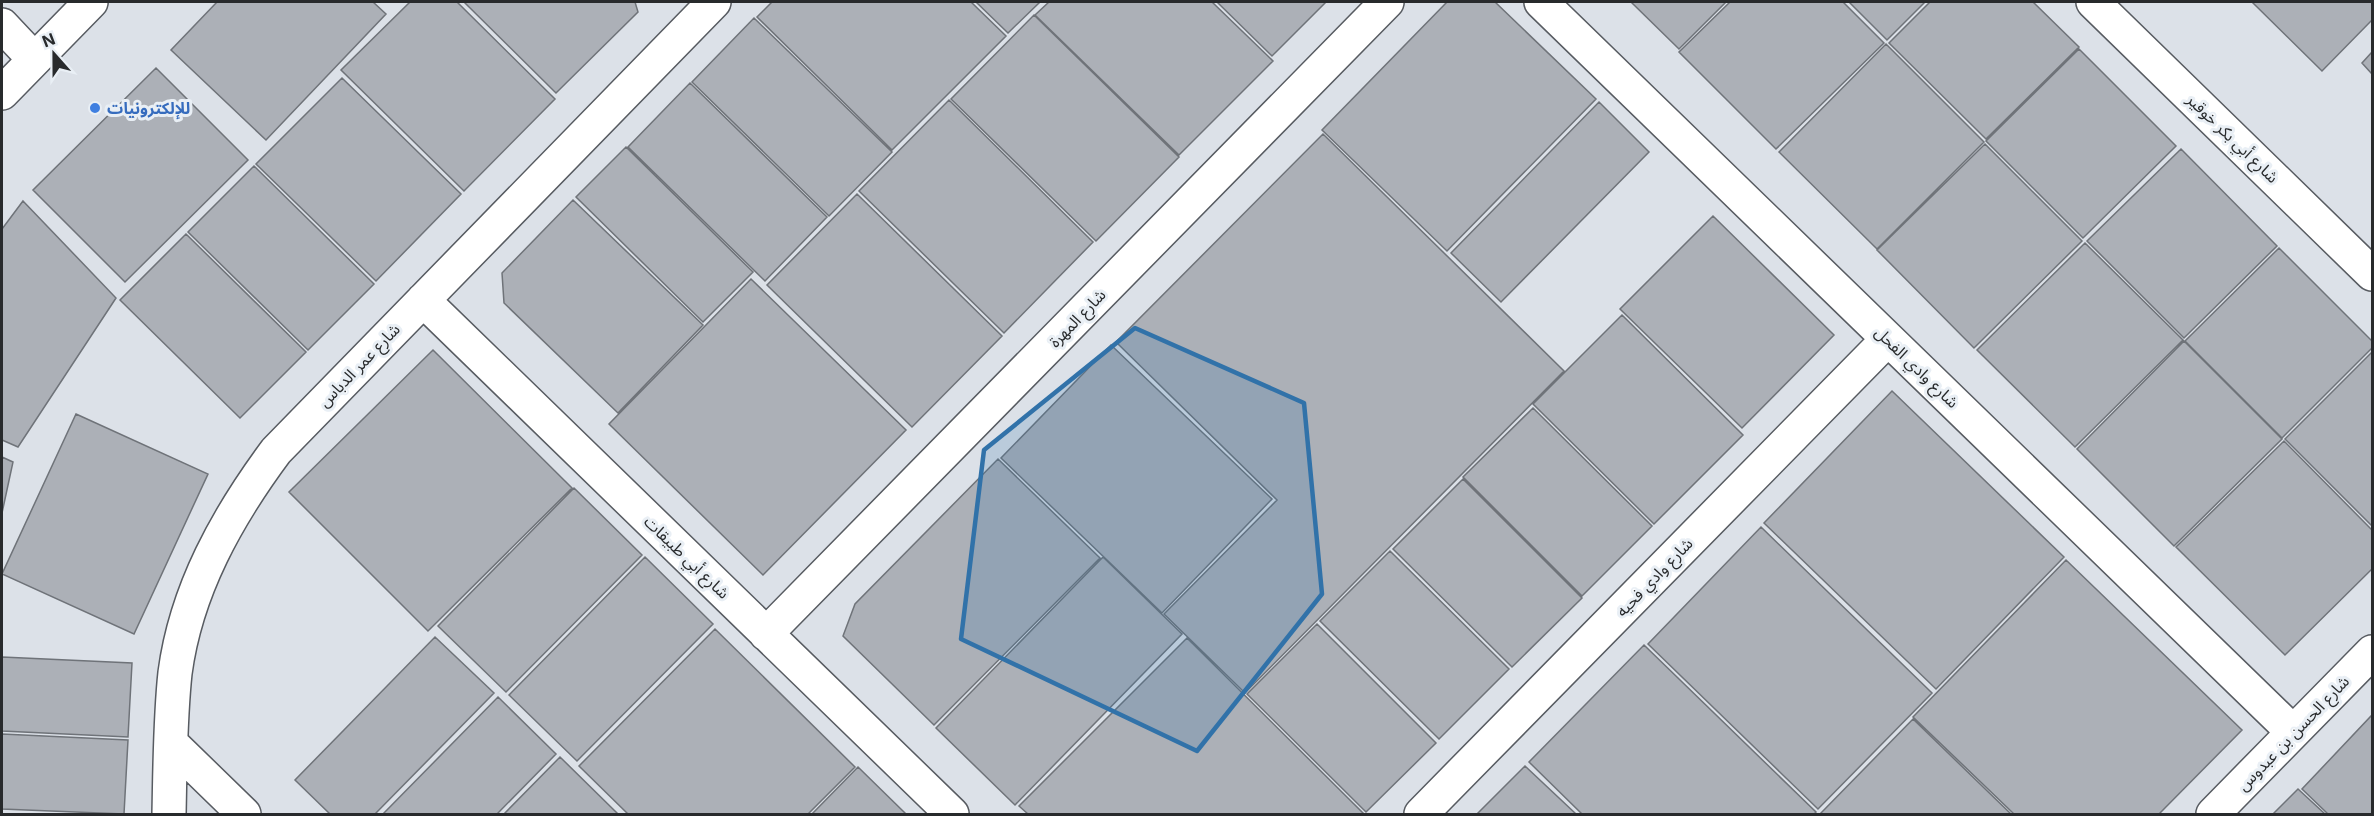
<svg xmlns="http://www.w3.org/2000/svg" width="2374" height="816" viewBox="0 0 2374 816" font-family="Inter,'Noto Sans Arabic',sans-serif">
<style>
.building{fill:#acb0b7;stroke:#6f7379;stroke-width:1.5}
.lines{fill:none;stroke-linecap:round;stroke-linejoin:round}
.street-casing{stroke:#575b61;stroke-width:36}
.secondary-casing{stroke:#575b61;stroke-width:36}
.street{stroke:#fff;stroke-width:33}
.secondary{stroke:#fff;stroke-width:33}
.marked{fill:#3172a9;fill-opacity:0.2;stroke:#3172a9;stroke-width:4.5;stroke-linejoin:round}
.shop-dot{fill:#3f7fe0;stroke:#e9eff5;stroke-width:2}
.labels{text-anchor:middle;stroke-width:6;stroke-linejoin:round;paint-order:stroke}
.shop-label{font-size:16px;font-weight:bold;fill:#366cbe;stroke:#e9eff5;text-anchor:start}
.street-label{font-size:16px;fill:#282a2c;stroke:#e9eff5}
</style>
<rect width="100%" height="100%" fill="#dce1e8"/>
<path class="building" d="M217 2H373L386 14 266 140 171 50Z
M410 2H457L555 99 464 191 341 70Z
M464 2H635L638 12 556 93Z
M772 2H971L1006 36 892 150 757 17Z
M976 2H1040L1008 33Z
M1049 2H1212L1273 61 1179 155 1035 15Z
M1217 2H1326L1272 56Z
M1447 2H1495L1596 99 1447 251 1322 130Z
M1631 2H1726L1679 49Z
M1730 2H1843L1884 43 1776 149 1679 52Z
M1849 2H1925L1887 40Z
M1930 2H2033L2079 47 1986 139 1889 43Z
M2252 2H2372V20L2322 71Z
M1034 15 1179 157 1096 241 951 99Z
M754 18 892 152 829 216 692 82Z
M1886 44 1984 142 1877 249 1779 152Z
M2079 49 2176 146 2083 238 1986 141Z
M2372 52V74L2362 63Z
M156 68 248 160 125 282 33 190Z
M342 78 461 194 376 281 256 164Z
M690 83 827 217 765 281 628 147Z
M949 100 1093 242 1004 333 859 191Z
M1599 102 1649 152 1501 302 1451 253Z
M1323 134 1564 371 1245 693 1164 614 1277 500 1116 342Z
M1985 144 2082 241 1974 348 1877 250Z
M626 147 753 272 703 322 576 197Z
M2181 149 2277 246 2184 338 2087 241Z
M254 166 374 284 308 350 188 232Z
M857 194 1002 336 912 427 767 285Z
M573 200 703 325 618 413 504 303 502 273Z
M23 201 116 298 18 447 2 440V229Z
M1713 216 1834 335 1742 428 1620 309Z
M186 234 306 352 240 418 120 300Z
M2085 243 2183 340 2075 447 1977 350Z
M2279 248 2372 341V348L2282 438 2185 341Z
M751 279 906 430 763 575 609 424Z
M1622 315 1743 435 1654 524 1533 404Z
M2184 341 2282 439 2174 546 2077 449Z
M1111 345 1272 499 1162 613 1001 458Z
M433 350 572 488 428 631 289 492Z
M2372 352V526L2285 439Z
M1892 391 2064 557 1936 689 1764 523Z
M1533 408 1652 526 1582 596 1463 477Z
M76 414 208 474 134 634 2 574Z
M2284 441 2372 530V569L2285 655 2176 547Z
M2 457 13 462 2 513Z
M998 459 1100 558 934 725 843 636 855 604Z
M1463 479 1582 598 1512 667 1393 549Z
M574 488 642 555 506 692 438 626Z
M1761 527 1932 693 1818 809 1648 644Z
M1390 551 1509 669 1439 739 1320 621Z
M645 557 713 624 577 761 509 695Z
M1103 557 1182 634 1015 805 936 728Z
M2066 560 2242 730 2159 814H2014L1913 717Z
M1317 624 1436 743 1366 812 1247 694Z
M715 629 855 767 808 814H628L579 766Z
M435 637 494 693 375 814H330L295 780Z
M1187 638 1364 814H1028L1019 806Z
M1644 645 1816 812 1814 814H1582L1529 762Z
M2 657 132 663 128 737 2 731Z
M498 697 556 754 497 814H383Z
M2372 715V814H2328L2302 789Z
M1913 719 2011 814H1822L1821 813Z
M2 734 128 740 124 814 2 809Z
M560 757 618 814H504Z
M1525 766 1576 814H1477Z
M858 767 906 814H812Z
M2298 789 2325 814H2273Z"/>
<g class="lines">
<g class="street-casing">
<path id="street" d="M1541 2 2293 732
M2093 2 2372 274
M423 300 952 814
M766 634 1387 2
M171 743 244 814
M169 814C170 768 170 720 175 673 186 590 227 517 276 451L714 2
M1421 814 1888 339
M2213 814 2372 652"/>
</g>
<g class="secondary-casing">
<path id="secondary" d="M2 25 34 59
M2 93 91 2"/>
</g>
<use href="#street" class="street"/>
<use href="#secondary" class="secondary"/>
</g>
<path class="marked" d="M1135 328 1304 403 1322 594 1197 751 961 639 984 450Z"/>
<circle class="shop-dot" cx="95" cy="108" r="6"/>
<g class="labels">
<g class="shop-label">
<text x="107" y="114">للإلكترونيات</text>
</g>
<g class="street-label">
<text transform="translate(2233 138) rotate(44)" y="6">شارع أبي بكر خوقير</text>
<text transform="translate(1077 318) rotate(-46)" y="6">شارع المهرة</text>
<text transform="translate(359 365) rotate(-46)" y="6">شارع عمر الدباس</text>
<text transform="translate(1917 367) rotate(44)" y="6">شارع وادي الفحل</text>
<text transform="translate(687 557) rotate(44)" y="6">شارع أبي طبيقات</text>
<text transform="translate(1654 577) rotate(-46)" y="6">شارع وادي فحيه</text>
<text transform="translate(2293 733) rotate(-46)" y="6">شارع الحسن بن عبدوس</text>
</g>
</g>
<rect width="2374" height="816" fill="none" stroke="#282a2c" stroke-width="6"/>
<g transform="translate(54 54) rotate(339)" stroke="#e9eff5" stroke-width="4.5" paint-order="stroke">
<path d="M0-4.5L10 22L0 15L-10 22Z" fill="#282a2c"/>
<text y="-9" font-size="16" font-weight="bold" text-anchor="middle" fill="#282a2c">N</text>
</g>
</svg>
